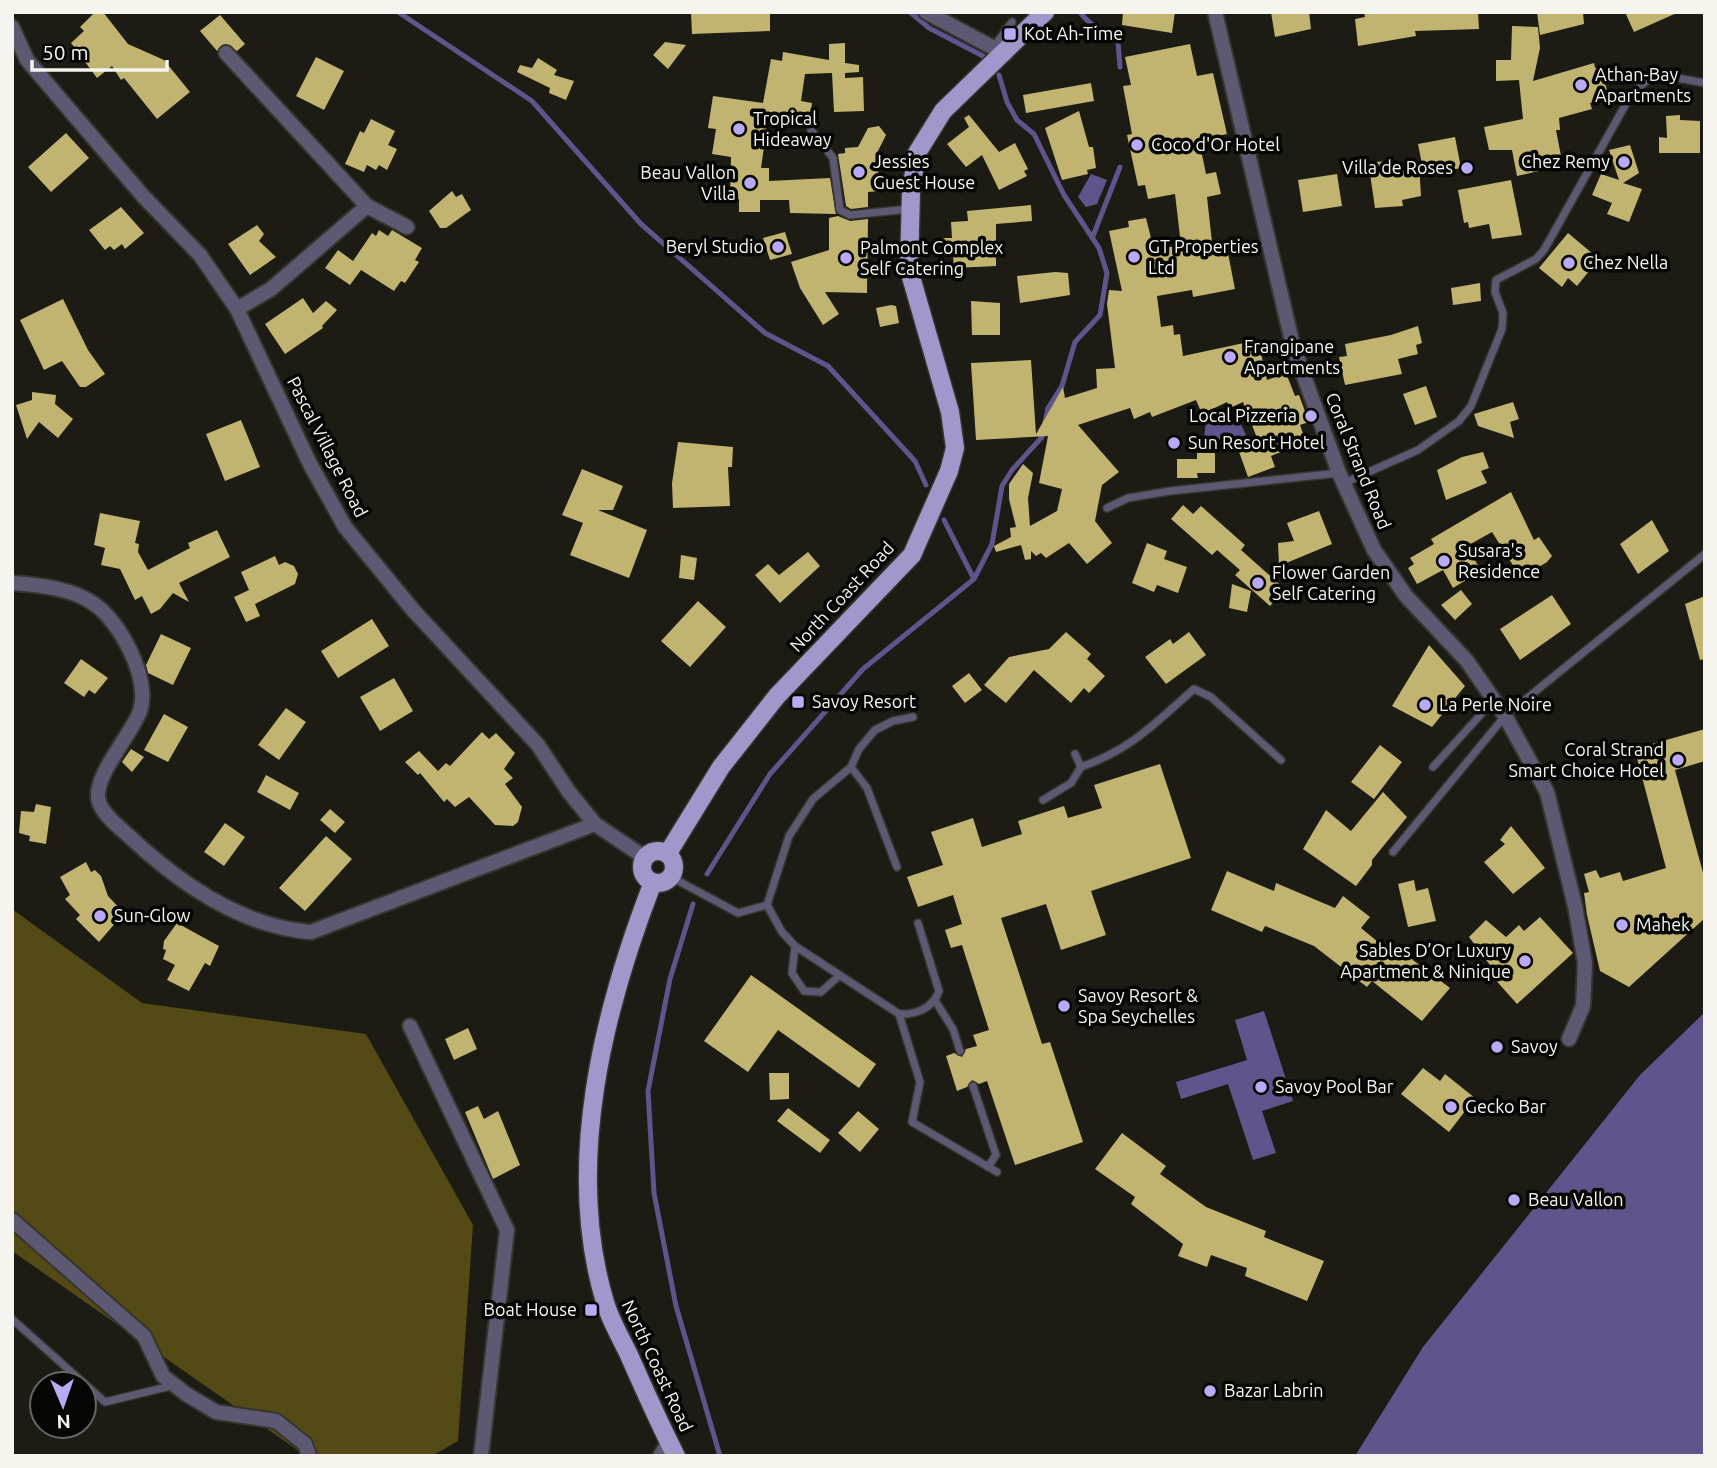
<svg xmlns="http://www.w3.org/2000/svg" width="1717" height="1468" viewBox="0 0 1717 1468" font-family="Ubuntu,sans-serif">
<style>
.forest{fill:#534a16}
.water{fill:#61548c}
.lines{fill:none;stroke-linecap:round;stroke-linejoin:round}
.stream{stroke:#61548c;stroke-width:5}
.building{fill:#c0b470}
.service-casing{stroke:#36352e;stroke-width:10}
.minor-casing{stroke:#36352e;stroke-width:18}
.primary-casing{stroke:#36352e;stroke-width:21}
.service{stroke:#5d5972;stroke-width:7}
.minor{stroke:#5d5972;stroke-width:14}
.primary{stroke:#a197cb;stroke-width:18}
.poi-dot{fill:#baaaf6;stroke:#060604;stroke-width:2.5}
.labels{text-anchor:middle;stroke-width:7;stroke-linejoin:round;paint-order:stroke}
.poi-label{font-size:18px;fill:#f5f4ef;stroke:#060604;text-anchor:start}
.street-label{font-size:18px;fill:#f5f4ef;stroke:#060604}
</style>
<rect width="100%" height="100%" fill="#1c1b14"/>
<path class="forest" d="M12 909 142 1003 366 1034 473 1225 458 1441 432 1456H306L12 1251Z"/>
<path class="water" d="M1091 174 1107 180 1097 204 1086 207 1078 197Z
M1238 418 1246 435 1227 442 1204 437 1206 422 1225 424Z
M1264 1011 1293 1101 1262 1111 1276 1153 1253 1160 1228 1084 1181 1099 1176 1082 1247 1060 1235 1020Z
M1705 1012V1456H1355L1423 1347 1640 1075Z"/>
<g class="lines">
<path class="stream" d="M398 12 532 101 641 224 765 333 828 366 915 461 926 485
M910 12 929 28 983 56
M1080 12C1090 27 1105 29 1118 42L1120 67
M1093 236 1120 167
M944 520 974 579
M707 874 770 774 863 669 974 579 992 544 1002 486 1012 470 1042 437 1048 408 1062 386 1075 342 1100 315 1107 273 1099 248 1064 195 1034 134 1017 120 1007 102 999 75
M693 904 670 979 648 1091 654 1193 676 1306 720 1456"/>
</g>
<path class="building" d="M95 12H103L128 44 164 60 190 92 157 119 124 78 121 80 112 66 97 78 71 43 84 31 80 27Z
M691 12H770V31L692 34Z
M1123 12H1175L1172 33 1122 25Z
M1271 12H1309L1311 29 1275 37Z
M1364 12H1478L1479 29 1415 31 1416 36 1358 46 1355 19 1365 17Z
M1537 12H1583L1584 24 1540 35Z
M1625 12H1679L1634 32Z
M220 15 245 44 237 51 225 44 217 51 200 31Z
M1512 26 1538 27 1540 48 1533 81 1594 63 1595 68 1600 67 1607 90 1603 92 1605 99 1590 103 1592 109 1559 118 1560 130H1556L1561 156 1537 161 1539 171 1517 176 1512 150H1489L1484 127 1523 119 1519 80 1496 81V60H1511Z
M665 42 686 45 668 69 653 55Z
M845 43V63L859 65V72L845 73V78L863 77 864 111 834 112 832 73 805 74 801 101 812 103 809 124 768 119 761 168H769V181L830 178 836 214 790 213 789 200H760V212H739V199L730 198 731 157 712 154 716 129 708 128 713 96 763 103 771 59 782 61 783 52 829 60V44Z
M1190 44 1197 76 1213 73 1227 134 1199 140 1206 174 1216 172 1221 194 1207 197 1213 251 1227 248 1235 289 1193 297 1192 290 1157 296 1161 327 1173 325 1174 335 1180 334 1183 356 1258 340 1267 380 1286 373 1295 396 1299 395 1309 422 1300 425 1306 442 1271 456 1275 467 1248 477 1237 446 1257 438 1243 402 1230 408 1227 402 1202 414 1196 400 1152 417 1150 412 1134 419 1130 408 1078 425 1119 472 1102 485 1095 521 1112 543 1087 564 1069 543 1046 558 1041 553 1036 556 1031 551V559L1025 560 1021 545 996 552 994 546 1011 537 1010 528 1016 527 1009 499V484L1023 464 1033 473 1028 498 1030 526 1057 511 1062 489 1039 483 1048 436 976 440 971 363 1031 360 1036 434 1063 387 1065 398 1097 388 1096 369 1115 368 1107 304 1109 290 1122 291 1109 231 1129 227 1128 221 1146 218 1154 250 1181 245 1175 194 1148 199 1145 185 1138 186 1127 135 1132 134 1123 86 1131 85 1125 57Z
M316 57 344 71 324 110 296 96Z
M538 58 557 70 554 75 574 81 566 100 549 93 550 88 517 72 520 65 532 68Z
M1091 83 1094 101 1026 113 1023 95Z
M1079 111 1089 147H1093L1096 168 1087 170 1088 174 1062 180 1045 128Z
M969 115 999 152 1015 143 1028 169 1024 171 1027 176 999 190 982 155 966 167 947 144 969 127 964 118Z
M1680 115V120L1700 121V153H1659V137L1667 138 1666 116Z
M371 119 395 131 388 145 397 149 387 170 379 165 376 170 367 165 364 172 345 164 360 131 364 133Z
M879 126 886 135 877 153 880 191 868 192V207L851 209 846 206 838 154 845 153V148L858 147 868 128Z
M66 133 89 158 51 192 28 167Z
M1455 137 1461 168 1424 175 1418 144Z
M1630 145 1639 173 1623 183 1642 189 1629 222 1607 214 1612 203 1592 195 1601 174 1619 180 1609 150Z
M1391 161 1392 166 1419 164 1421 196 1402 200 1403 206 1375 208 1369 167H1376V162Z
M1337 174 1342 206 1303 212 1298 180Z
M1511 180 1522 235 1492 239 1489 224 1469 228 1468 222 1464 223 1458 190Z
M452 191 456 197 462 194 471 210 446 228H440L429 211Z
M1031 205 1032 221 996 224V266L954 268 953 255H942L941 238H952L951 222 968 221 967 211Z
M121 207 144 233 125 249 122 244 114 250 110 246 105 250 89 230Z
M838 216 850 221 868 219 867 293 825 292 839 314 823 325 800 288 791 262 829 250V218Z
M257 225 264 234 259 241 276 257 250 275 228 244Z
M379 230 388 236 392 230 422 248 415 260 419 262 405 283 401 281 394 291 361 270 350 285 325 268 338 250 353 261 372 233 376 236Z
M785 232 792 254 770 260 763 238Z
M1568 233 1599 259 1577 286 1568 278 1562 287 1539 268Z
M1055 272 1068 273 1070 295 1020 303 1017 276Z
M1480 283 1481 301 1453 305 1451 288Z
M303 298 313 313 326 301 337 310 322 326 323 328 285 354 265 324Z
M63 299 88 350 105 374 86 387H80L62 361 44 370 20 320Z
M971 301 1000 303V335H972Z
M891 305 896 306 899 323 880 327 876 308Z
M1418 326 1422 343 1416 345 1418 354 1398 359 1402 374 1345 385 1339 357 1347 356 1345 344 1391 335Z
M1426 386 1437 417 1415 425 1403 394Z
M32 392 56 395 55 404 73 419 58 438 39 422 27 439 16 405 32 400Z
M1513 402 1519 419 1510 422 1514 438 1478 426 1474 414Z
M241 420 260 467 225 481 206 434Z
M678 442 733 447 732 467H728L730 506 673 508 672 483Z
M1483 452 1489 468 1481 471 1487 483 1446 500 1437 470 1462 457Z
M1197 453H1215V473H1197L1198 478H1177V459H1197Z
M582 469 623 486 613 510H598L647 530 629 578 570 555 583 523 562 515Z
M1511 492 1534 540 1539 537 1552 556 1547 562 1521 578 1492 532 1467 546 1481 571 1453 588 1443 570 1417 584 1408 568 1414 564 1410 558 1434 544 1431 539Z
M1183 505 1193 514 1201 506 1245 545 1241 550 1285 589 1270 606 1235 575 1240 570 1217 550 1212 555 1171 519Z
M1319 511 1332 544 1279 566 1278 543 1294 541 1287 523Z
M100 513 140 521 135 543 139 544 138 552 148 570 190 548 188 543 217 530 230 557 179 583 189 602 173 593 160 609 151 614 142 596 135 600 120 569 101 565 105 548 94 545Z
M1652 520 1669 551 1638 574 1620 544Z
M1147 543 1167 551 1164 559 1187 567 1178 593 1157 585 1154 592 1132 583Z
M808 552 820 566 780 603 755 575 768 564 779 575Z
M681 555 697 558 694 580 679 578Z
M275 556 279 565 285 562 294 566 298 574 295 584 255 604 260 616 246 622 234 597 249 590 241 572Z
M1232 584 1251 591 1247 612 1229 608Z
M1461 590 1472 604 1455 620 1441 605Z
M1552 595 1571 624 1520 660 1500 629Z
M1705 596V659L1700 660 1685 604Z
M698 601 726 627 690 667 661 641Z
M372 619 389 646 338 678 321 651Z
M1066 632 1091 654 1087 659 1105 676 1089 693 1084 688 1071 703 1034 670 1006 703 984 685 1009 657 1049 649Z
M1189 632 1206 655 1166 684 1145 657 1170 639 1173 644Z
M161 634 191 648 173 685 148 673 146 665Z
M1429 645 1465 686 1432 727 1392 706Z
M81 659 108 678 95 694 89 690 84 697 64 683Z
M969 673 982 690 965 703 952 686Z
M394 678 413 711 380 731 360 697Z
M286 708 306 722 279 760 258 745Z
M164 714 188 727 168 762 144 750Z
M1705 729V761L1675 770 1705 880V918L1629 987 1600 971 1587 915 1584 893 1589 892 1584 874 1596 870 1600 878 1620 872 1623 881 1666 868 1637 758 1654 754 1652 744Z
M482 732 489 739 496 733 515 753 504 769 513 778 505 784 522 807 518 822 513 826 495 825 469 797 455 807 447 799 444 802 420 773 418 775 405 762 419 751 438 771 446 763 450 766Z
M1380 745 1402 762 1374 799 1351 782Z
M131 749 144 757 132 772 122 762Z
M1160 764 1191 858 1091 891 1106 935 1061 950 1046 904 1001 918 1042 1044 1050 1042 1083 1142 1015 1165 987 1081 979 1084 972 1080 967 1087 957 1091 946 1056 954 1053 962 1057 966 1049 977 1046 973 1035 989 1030 962 945 951 948 945 930 962 924 953 895 918 907 907 877 943 865 931 832 973 818 982 847 1022 834 1018 821 1064 806 1068 818 1102 808 1094 785Z
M266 775 299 793 290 810 257 792Z
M1383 792 1407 817 1372 860V865L1356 886 1303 849 1326 810 1351 831Z
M36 804 51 807 46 844 29 841 30 836 19 833 21 811 34 812Z
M330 809 345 822 335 833 320 820Z
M225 823 245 837 224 866 204 852Z
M1511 826 1545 868 1513 894 1484 862 1505 844 1500 840Z
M326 836 352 859 305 911 279 888Z
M86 862 91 872 95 870 101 876 108 896 124 913 99 942 76 919 80 915 65 899 70 895 60 877Z
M1227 871 1274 891 1276 883 1335 908 1343 896 1370 917 1361 928 1389 951 1393 945 1450 988 1422 1021 1372 981 1367 987 1314 946 1265 926 1262 932 1211 910Z
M1414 880 1416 891 1428 888 1436 921 1408 927 1398 884Z
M1540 917 1573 953 1517 1004 1492 976 1495 973 1490 965 1469 937 1486 920 1506 937 1519 925 1524 931Z
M177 923 219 946 210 966 205 963 189 991 167 980 175 965 163 959 166 950 163 949 164 941Z
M751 975 876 1064 859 1088 778 1030 748 1072 704 1041Z
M468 1028 477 1049 454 1060 445 1039Z
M1423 1068 1440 1081 1445 1074 1475 1098 1449 1132 1401 1094Z
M769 1073H789V1099L770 1100Z
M478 1106 484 1119 498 1111 520 1165 493 1179 465 1112Z
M788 1108 830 1140 820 1153 777 1121Z
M858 1111 879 1129 860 1152 838 1133Z
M1122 1133 1166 1166 1160 1174 1206 1207 1266 1231 1264 1237 1324 1261 1307 1301 1245 1276 1247 1268 1211 1255 1207 1267 1178 1256 1183 1244 1131 1204 1135 1197 1095 1169Z"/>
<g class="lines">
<g class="service-casing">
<path id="service" d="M995 45 1012 22
M811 130 833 158 840 210 850 215 909 209
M1344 483 1418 450 1459 421 1471 406 1502 329 1503 313 1495 292 1496 280 1536 259 1544 250 1632 93 1655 74 1705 83
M1107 508 1128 498 1170 491 1339 473
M913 717 893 721 875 730 859 749 851 767 813 799 789 836 767 905 782 932 795 946 899 1014C916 1015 933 1008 939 991L918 923
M851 767 867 788 897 867
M1081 767C1132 749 1155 723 1194 689L1211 697 1281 760
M1433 767 1494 700
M1043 800 1071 783 1081 767 1075 754
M1393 852 1505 716 1705 554
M671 877 738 913 767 905
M795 946 792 973 804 991 821 992 840 975
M936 1002 953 1029 960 1051
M899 1014 920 1082 912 1122 997 1172
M973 1086 996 1155 988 1167
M12 1319 105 1402 175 1385"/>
</g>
<g class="minor-casing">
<path id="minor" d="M926 12 1005 54
M1215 12 1293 346 1339 473 1374 550 1406 596 1467 661 1505 716 1547 792 1575 906 1585 963 1583 1006 1569 1039
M12 27 27 60 143 196 200 255 237 309 310 464 345 527 413 610 538 745 569 792 595 824 644 857
M226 53 367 206 407 227
M237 309 271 289 367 206
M12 583C39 585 72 588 94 604 120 621 151 680 140 711 131 736 91 778 99 802 103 815 120 828 130 837 179 883 243 927 311 932L595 824
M410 1026 507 1230 481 1456
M12 1220 144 1336 163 1376 186 1394 216 1412 276 1421 305 1444 309 1456
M660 1456 669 1442"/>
</g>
<g class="primary-casing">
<path id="primary" d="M642 867a16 16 0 1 1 32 0a16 16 0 1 1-32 0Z
M668 853 721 767 777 696 912 555 949 471 955 448 950 412 909 270 911 191 917 153 943 111 1045 12
M653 882C603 1011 564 1166 605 1302 610 1320 621 1338 629 1355 644 1389 659 1423 676 1456"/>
</g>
<use href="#service" class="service"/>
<use href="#minor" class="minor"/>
<use href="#primary" class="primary"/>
</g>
<g class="poi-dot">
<rect x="1003" y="27" width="14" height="14" rx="3.5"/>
<circle cx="1581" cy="85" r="7"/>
<circle cx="739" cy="129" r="7"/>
<circle cx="1137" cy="145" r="7"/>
<circle cx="1624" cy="162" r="7"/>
<circle cx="1467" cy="168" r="7"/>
<circle cx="859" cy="172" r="7"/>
<circle cx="750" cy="183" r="7"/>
<circle cx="778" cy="247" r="7"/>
<circle cx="1134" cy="257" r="7"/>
<circle cx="846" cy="258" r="7"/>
<circle cx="1569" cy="263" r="7"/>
<circle cx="1230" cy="357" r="7"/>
<circle cx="1311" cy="416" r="7"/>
<circle cx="1174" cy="443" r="7"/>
<circle cx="1444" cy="561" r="7"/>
<circle cx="1258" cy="583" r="7"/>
<rect x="791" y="695" width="14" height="14" rx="3.5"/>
<circle cx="1425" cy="705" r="7"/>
<circle cx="1678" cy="760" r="7"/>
<circle cx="100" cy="916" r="7"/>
<circle cx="1622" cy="925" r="7"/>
<circle cx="1525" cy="961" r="7"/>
<circle cx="1064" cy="1006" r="7"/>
<circle cx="1497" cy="1047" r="7"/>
<circle cx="1261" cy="1087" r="7"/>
<circle cx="1451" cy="1107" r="7"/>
<circle cx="1514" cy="1200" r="7"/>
<rect x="584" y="1303" width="14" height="14" rx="3.5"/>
<circle cx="1210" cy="1391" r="7"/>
</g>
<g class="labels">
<g class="poi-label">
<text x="1024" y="40">Kot Ah-Time</text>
<text x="1595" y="81">Athan-Bay<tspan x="1595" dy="21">Apartments</tspan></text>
<text x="753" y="125">Tropical<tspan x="753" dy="21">Hideaway</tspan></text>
<text x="1151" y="151">Coco d'Or Hotel</text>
<text x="873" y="168">Jessies<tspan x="873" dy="21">Guest House</tspan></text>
<text x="1610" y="168" text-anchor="end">Chez Remy</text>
<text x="1453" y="174" text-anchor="end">Villa de Roses</text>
<text x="736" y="179" text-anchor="end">Beau Vallon<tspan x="736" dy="21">Villa</tspan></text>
<text x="764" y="253" text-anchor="end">Beryl Studio</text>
<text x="1148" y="253">GT Properties<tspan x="1148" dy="21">Ltd</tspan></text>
<text x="860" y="254">Palmont Complex<tspan x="860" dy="21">Self Catering</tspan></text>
<text x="1583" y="269">Chez Nella</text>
<text x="1244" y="353">Frangipane<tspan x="1244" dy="21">Apartments</tspan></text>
<text x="1297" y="422" text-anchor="end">Local Pizzeria</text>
<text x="1188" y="449">Sun Resort Hotel</text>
<text x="1458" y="557">Susara's<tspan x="1458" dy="21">Residence</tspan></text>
<text x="1272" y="579">Flower Garden<tspan x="1272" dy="21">Self Catering</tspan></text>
<text x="812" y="708">Savoy Resort</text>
<text x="1439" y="711">La Perle Noire</text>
<text x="1664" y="756" text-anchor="end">Coral Strand<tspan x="1664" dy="21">Smart Choice Hotel</tspan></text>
<text x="114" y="922">Sun-Glow</text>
<text x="1636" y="931">Mahek</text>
<text x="1511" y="957" text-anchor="end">Sables D’Or Luxury<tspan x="1511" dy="21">Apartment &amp; Ninique</tspan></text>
<text x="1078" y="1002">Savoy Resort &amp;<tspan x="1078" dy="21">Spa Seychelles</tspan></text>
<text x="1511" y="1053">Savoy</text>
<text x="1275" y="1093">Savoy Pool Bar</text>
<text x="1465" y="1113">Gecko Bar</text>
<text x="1528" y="1206">Beau Vallon</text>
<text x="577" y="1316" text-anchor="end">Boat House</text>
<text x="1224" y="1397">Bazar Labrin</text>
</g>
<g class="street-label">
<text transform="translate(327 447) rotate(63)" y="6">Pascal Village Road</text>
<text transform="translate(1358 461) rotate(68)" y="6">Coral Strand Road</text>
<text transform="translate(842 597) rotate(-47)" y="6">North Coast Road</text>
<text transform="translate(657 1366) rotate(65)" y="6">North Coast Road</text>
</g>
</g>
<rect width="1717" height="1468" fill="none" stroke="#f5f4ef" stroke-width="28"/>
<g transform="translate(63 1405) rotate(178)"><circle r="33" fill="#060604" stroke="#666562" stroke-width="2"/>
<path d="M0-5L12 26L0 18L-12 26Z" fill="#baaaf6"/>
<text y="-10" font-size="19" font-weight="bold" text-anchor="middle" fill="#f5f4ef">N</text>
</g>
<path d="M32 60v10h135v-10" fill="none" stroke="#f5f4ef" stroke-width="3.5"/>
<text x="42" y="60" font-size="21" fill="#f5f4ef" stroke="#060604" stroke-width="5" paint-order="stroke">50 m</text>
</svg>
